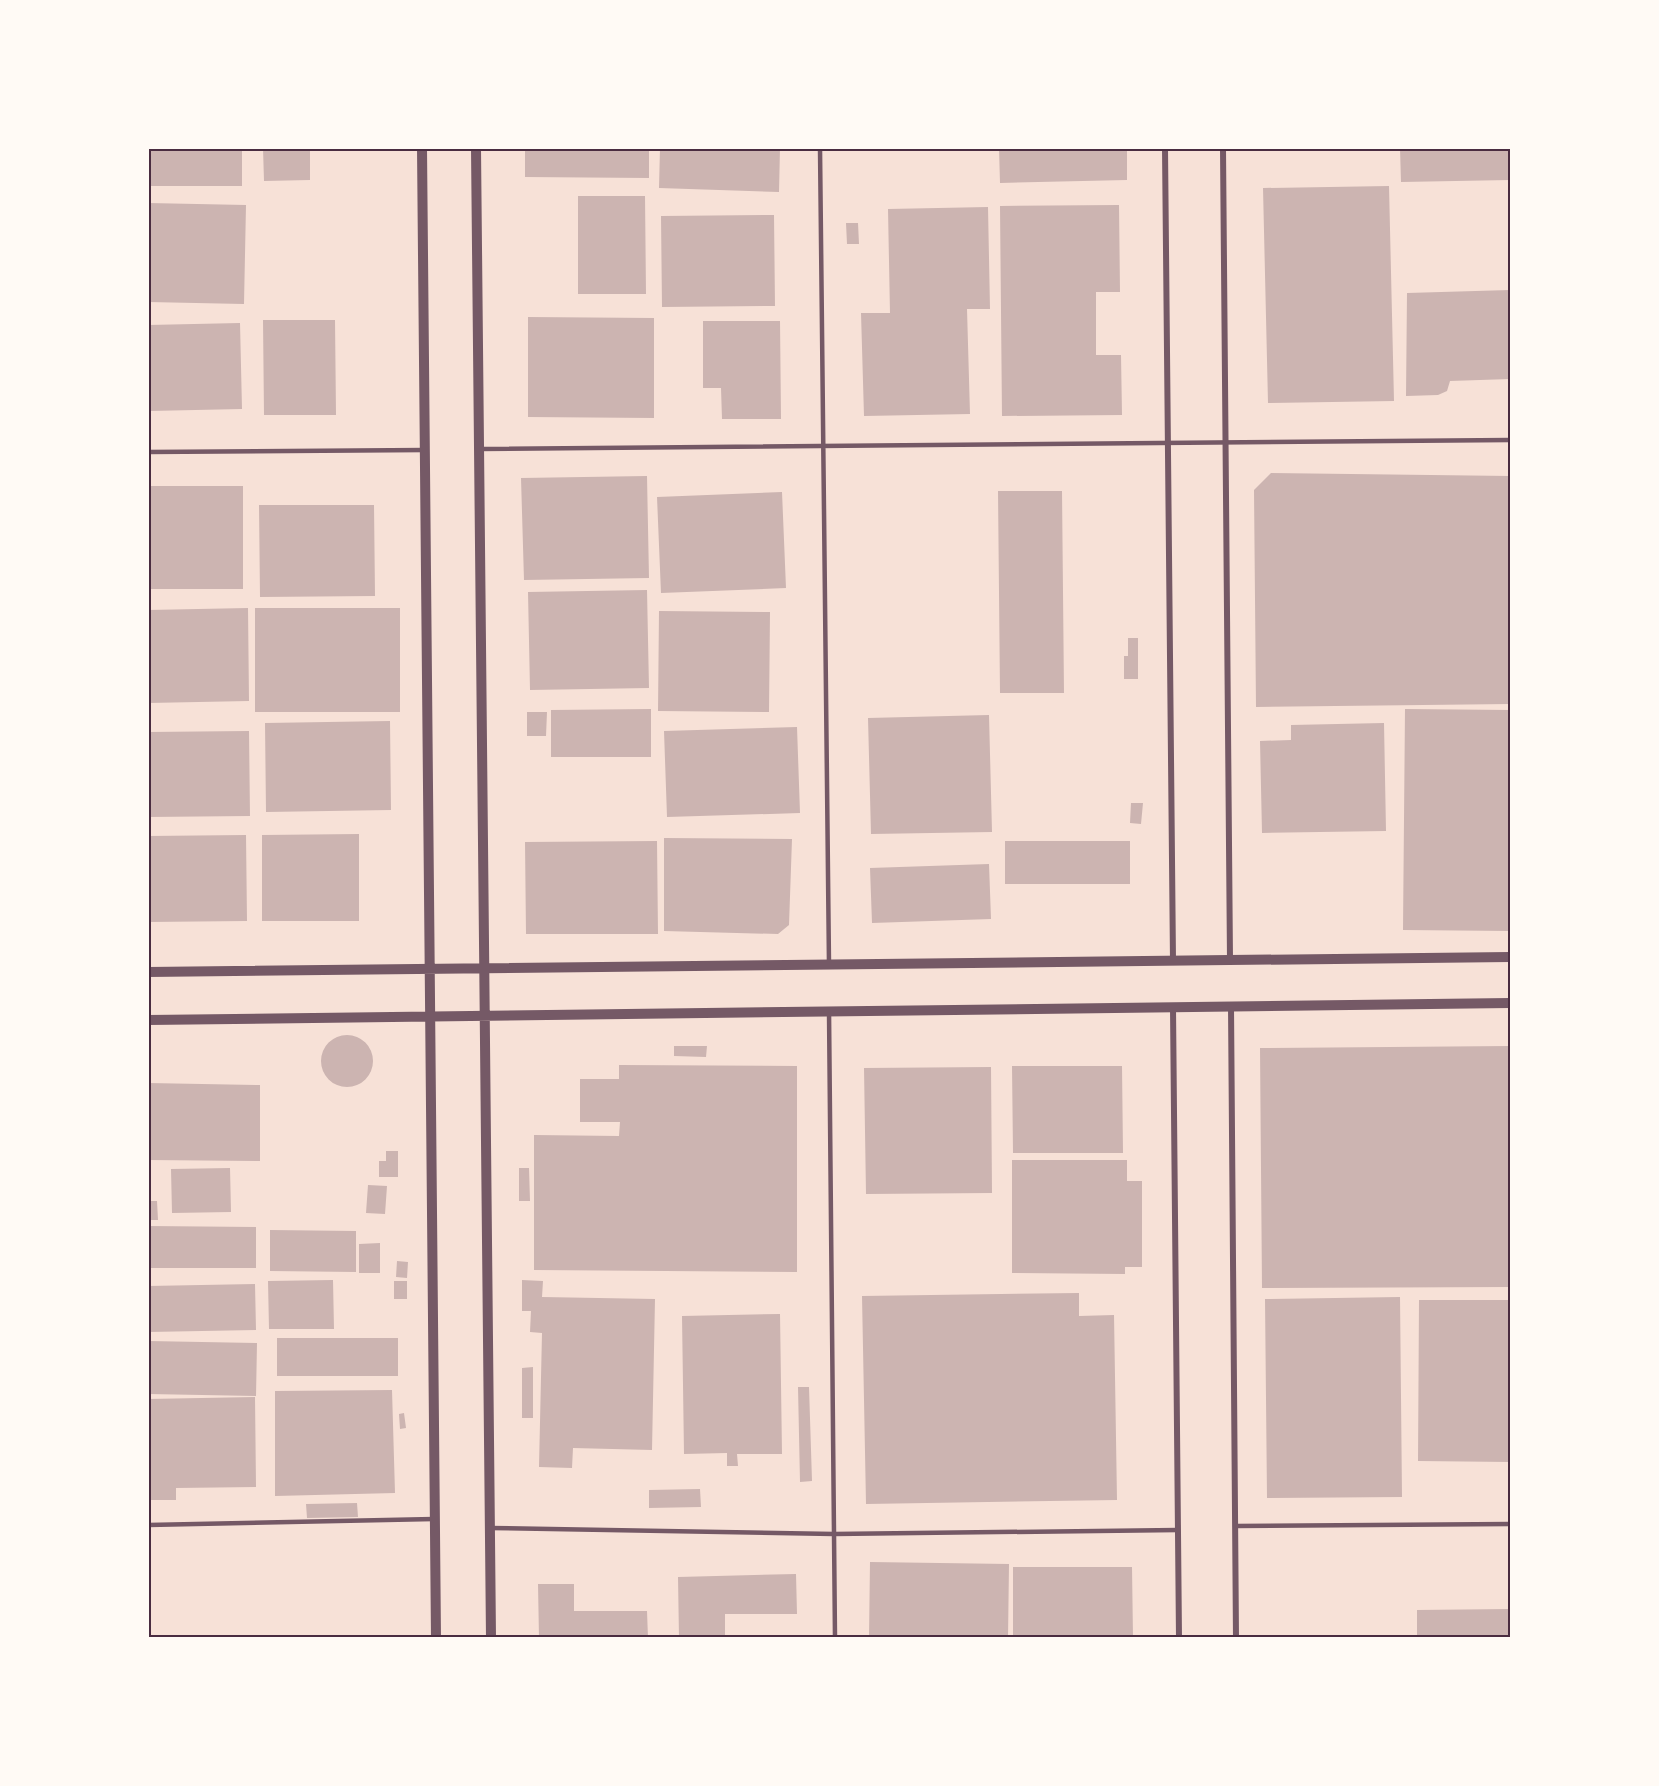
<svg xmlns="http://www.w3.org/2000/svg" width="1659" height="1786" viewBox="0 0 1659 1786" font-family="'Sofia Sans Condensed',sans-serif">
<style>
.building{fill:#ccb4b1}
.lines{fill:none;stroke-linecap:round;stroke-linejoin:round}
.service{stroke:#755966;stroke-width:4.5}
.minor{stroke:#755966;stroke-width:6}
.tertiary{stroke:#755966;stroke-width:10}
.neatline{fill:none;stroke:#4a2c40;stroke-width:2}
</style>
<rect width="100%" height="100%" fill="#f7e1d7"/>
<path class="building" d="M148 148H242V186H148Z
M263 148H310V180L264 181Z
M525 148H649V178L525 177Z
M660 148H780L779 192 659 188Z
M999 148H1127V180L1000 183Z
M1400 148H1510V180L1401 182Z
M1389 186 1394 401 1268 403 1263 188Z
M578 196H645L646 294H578Z
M148 203 246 205 244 304 148 302Z
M1119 205 1120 292H1096V355H1121L1122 415 1002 416 1000 206Z
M988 207 990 309H967L970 414 864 416 861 313H890L888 209Z
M774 215 775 306 662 307 661 216Z
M846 223H858L859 244H847Z
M1510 290V379L1450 381 1447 391 1438 395 1406 396 1407 293Z
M528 317 654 318V418L528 417Z
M263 320H335L336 415H264Z
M703 321H780L781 419H722L721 388H703Z
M240 323 242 409 149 411 148 325Z
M1271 473 1510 476V704L1256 707 1254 490Z
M647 476 649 578 524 580 521 478Z
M148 486H243V589H148Z
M998 491H1062L1064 693H1000Z
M782 492 786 588 661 593 657 497Z
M259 505H374L375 596 260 597Z
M647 590 649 688 530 690 528 592Z
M248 608 249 701 148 703V610Z
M255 608H400V712H255Z
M659 611 770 612 769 712 658 711Z
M1128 638H1138V679H1124V656H1128Z
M651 709V757H551V710Z
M1405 709 1510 710V931L1403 930Z
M527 712H547L546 736H527Z
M989 715 992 832 871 834 868 718Z
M390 721 391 810 266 812 265 723Z
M1384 723 1386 831 1262 833 1260 741 1291 740V725Z
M797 727 800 813 667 817 664 731Z
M249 731 250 816 148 817V732Z
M1131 803H1143L1141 824 1130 823Z
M359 834V921H262V835Z
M246 835 247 921 148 922V836Z
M664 838 792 839 789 925 778 934 664 931Z
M657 841 658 934H526L525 842Z
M1005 841H1130V884H1005Z
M989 864 991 919 872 923 870 868Z
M321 1061a26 26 0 1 1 52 0a26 26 0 1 1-52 0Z
M674 1046H707L706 1057 674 1056Z
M1510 1046V1287L1262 1288 1260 1048Z
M619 1065 797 1066V1272L534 1270V1135L619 1136 620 1122H580V1079H619Z
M1012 1066H1122L1123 1153H1013Z
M991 1067 992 1193 866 1194 864 1068Z
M148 1083 260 1085V1161L148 1160Z
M386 1151H398V1177H379V1161H386Z
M1012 1160H1127V1181H1142V1267H1125V1274L1012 1273Z
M230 1168 231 1212 172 1213 171 1169Z
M519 1168H529L530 1201H519Z
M368 1185 387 1186 385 1214 366 1213Z
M148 1201H157L158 1220H148Z
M148 1226 256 1227V1268H148Z
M270 1230 356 1231V1272L270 1271Z
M380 1243V1273H359V1244Z
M397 1261 408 1262 407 1278 396 1277Z
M333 1280 334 1329H269L268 1281Z
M522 1280 543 1281 542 1297 655 1299 652 1450 573 1448 572 1468 539 1467 542 1333 530 1332 531 1311H522Z
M394 1281H407V1299H394Z
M255 1284 256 1330 148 1332V1286Z
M1079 1293V1316L1114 1315 1117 1500 866 1504 862 1296Z
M1400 1297 1402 1497 1267 1498 1265 1299Z
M1419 1300H1510V1462L1418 1461Z
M780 1314 782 1454H737L738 1466H727V1453L684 1454 682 1316Z
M277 1338H398V1376H277Z
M148 1341 257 1343 256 1396 148 1394Z
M533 1367V1418H522V1368Z
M798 1387H809L812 1481 800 1482Z
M392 1390 395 1493 275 1496V1391Z
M255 1397 256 1487 176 1488V1500H148V1399Z
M404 1413 406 1428 400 1429 399 1414Z
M700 1489 701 1507 649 1508V1490Z
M357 1503 358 1517 307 1518 306 1504Z
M870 1562 1009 1564 1008 1638H869Z
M1013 1567H1132L1133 1638H1013Z
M796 1574 797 1614H725V1638H679L678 1577Z
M538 1584H574V1611H647L648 1638H539Z
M1510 1609V1638H1417V1610Z"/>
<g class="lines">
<path class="service" d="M820 148 829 964
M479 449 1510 440
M148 452 425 450
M829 1011 835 1638
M148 1525 434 1519
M1235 1526 1510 1524
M489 1528 834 1534 1178 1530"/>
<path class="minor" d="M1165 148 1173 961
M1223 148 1230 960
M1231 1006 1236 1638
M1173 1007 1179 1638"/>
<path class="tertiary" d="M422 148 436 1638
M476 148 491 1638
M148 972 1510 957
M148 1020 1510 1003"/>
</g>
<rect width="1659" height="1786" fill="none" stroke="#fffaf5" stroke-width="300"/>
<rect x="150" y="150" width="1359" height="1486" class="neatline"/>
</svg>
